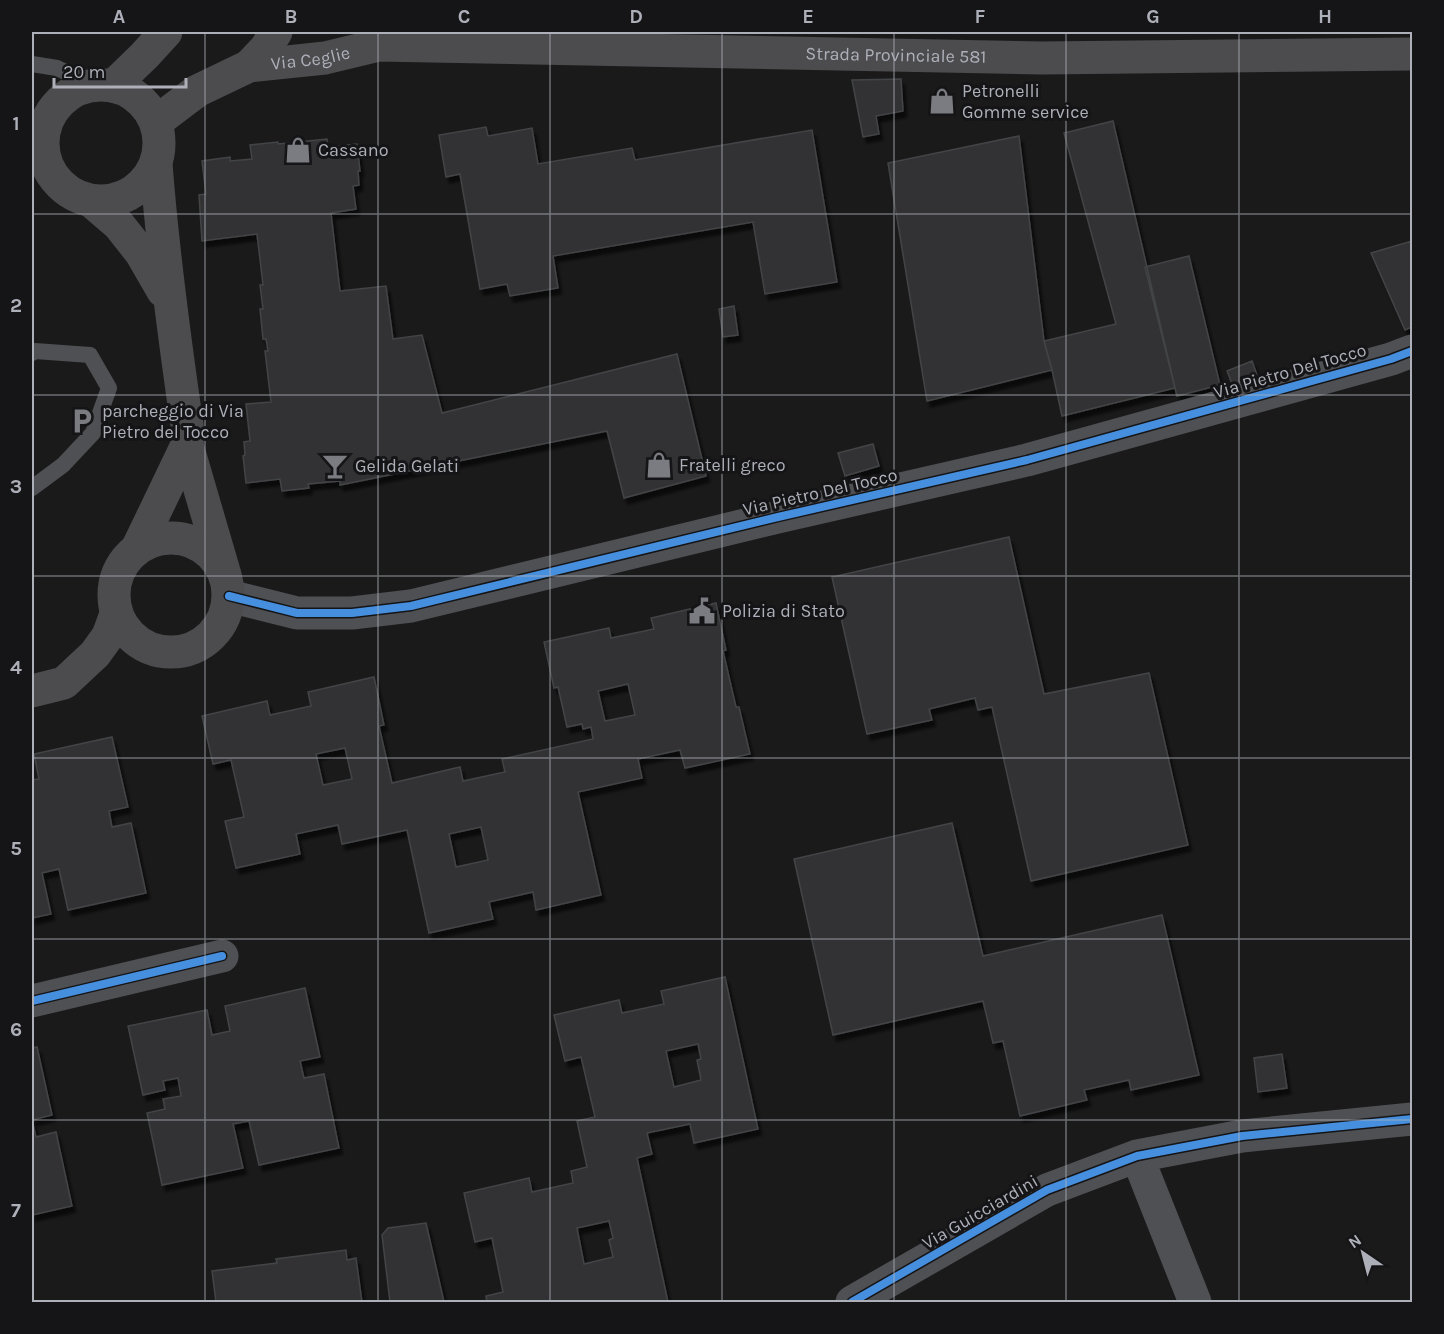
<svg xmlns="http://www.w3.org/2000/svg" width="1444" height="1334" viewBox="0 0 1444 1334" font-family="Karla,sans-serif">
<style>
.building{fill:#333334;stroke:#434446;stroke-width:1.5;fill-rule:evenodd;filter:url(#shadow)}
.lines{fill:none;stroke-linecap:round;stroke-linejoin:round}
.service{stroke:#4f5053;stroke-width:16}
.minor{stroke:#4f5053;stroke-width:33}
.tertiary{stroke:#4f5053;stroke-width:33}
.primary{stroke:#4c4c4f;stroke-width:33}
.cycleway-casing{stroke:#151416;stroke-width:11}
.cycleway{stroke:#468fdf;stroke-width:8}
.grid{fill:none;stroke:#adb0b9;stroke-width:1.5;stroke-opacity:0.55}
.labels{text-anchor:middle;stroke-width:6;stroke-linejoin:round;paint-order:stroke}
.street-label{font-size:18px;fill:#adb0b9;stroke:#151416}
.poi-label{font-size:18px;fill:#adb0b9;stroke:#151416;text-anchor:start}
.neatline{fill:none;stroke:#adb0b9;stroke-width:2}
.grid-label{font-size:20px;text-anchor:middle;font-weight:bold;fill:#adb0b9}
</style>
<defs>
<filter id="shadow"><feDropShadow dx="3.5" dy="6" stdDeviation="1.5" flood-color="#0009"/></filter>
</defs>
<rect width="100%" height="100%" fill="#1a1a1a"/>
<path class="building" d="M901 79 903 111 876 116 879 134 863 137 852 80Z
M1113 121 1175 388 1062 416 1052 370 1044 341 1116 324 1064 133Z
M486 127 488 136 532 128 538 164 632 148 635 160 812 130 837 282 765 294 753 222 553 256 558 288 510 296 507 284 480 289 460 174 446 177 439 135Z
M1019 136 1044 341 1052 370 927 401 888 163Z
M327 139 328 147 357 144 360 171H358L359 185 353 186 356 209 331 213 340 291 386 286 393 339 422 335 442 413 677 354 706 476 624 498 607 431 340 485V481L308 484 309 488 282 491 280 479 246 483 243 456 245 455 244 442 250 441 246 404 271 402 265 351H268L266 339H263L260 309H263L260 285H263L257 234 202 241 199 195 206 194 202 161 230 157V161L252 159 250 145 278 142V144Z
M1412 241V327L1405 330 1371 253Z
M1189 256 1220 385 1177 396 1145 267Z
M734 306 738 335 723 337 719 309Z
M1252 361 1257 375 1250 377 1252 382 1234 389 1227 371Z
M873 444 879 466 845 476 838 453Z
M1009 537 1044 694 1149 673 1188 845 1031 881 992 707 978 710 975 698 929 709 932 720 867 734 832 577Z
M716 603 726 650 723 651 736 707H739L750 754 685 768 680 750 638 759 642 778 578 792 601 895 536 910 533 892 489 902 493 919 429 933 407 830 342 844 338 825 296 834 300 854 236 868 225 821 244 817 231 760 213 764 202 716 267 701 270 715 311 706 308 692 374 677 384 725 379 726 392 783 460 767 463 781 505 772 502 759 593 739 591 727 583 729 582 724 567 727 558 687 554 688 544 642 609 628 611 638 654 629 651 618ZM628 684 635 715 605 721 598 691ZM345 748 352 779 323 785 316 754ZM481 827 488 860 456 867 449 834Z
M112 737 128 807 109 811 112 827 131 823 146 893 68 910 59 869 42 873 51 914 32 918V780L39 779 34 754Z
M952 823 983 956 1162 915 1199 1075 1131 1090 1129 1080 1084 1090 1087 1100 1020 1116 1003 1041 993 1043 983 1001 833 1035 794 859Z
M725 977 758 1129 694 1143 690 1124 647 1133 652 1154 637 1158 668 1302H487L486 1296 503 1292 492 1238 475 1242 464 1193 529 1178 532 1192 573 1183 571 1171 587 1167 577 1121 595 1117 581 1057 565 1061 554 1015 619 1000 622 1013 664 1004 661 991ZM698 1044 701 1059 697 1060 701 1080 674 1087 666 1051ZM609 1221 613 1238 609 1240 613 1257 584 1264 577 1228Z
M305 988 320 1057 300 1061 304 1078 324 1074 339 1148 259 1165 249 1121 233 1124 243 1168 162 1185 147 1113 165 1109 163 1099 181 1096 178 1078 163 1081 165 1090 143 1095 128 1026 207 1010 212 1035 230 1031 225 1006Z
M37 1047 52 1115 32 1120 36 1137 56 1132 72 1206 32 1215V1048Z
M1282 1054 1287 1088 1258 1092 1254 1058Z
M426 1223 444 1302H390L382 1235 388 1228Z
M346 1250 347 1260 356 1258 362 1302H216L212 1271 277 1263 276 1259Z"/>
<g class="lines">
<path class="service" d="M32 64 57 68 93 85
M32 353 35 351 90 355 109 388 93 433 63 465 32 488"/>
<path class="minor" d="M229 596 297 613H352L411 606 778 517 1027 460 1391 359 1412 351
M32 1001 222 956
M1137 1156 1195 1302
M852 1302 1047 1190 1137 1156 1242 1136 1412 1119"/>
<path class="tertiary" d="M32 126 45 128"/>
<g class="primary">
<path d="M249 66 266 48 276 32"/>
<circle cx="101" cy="143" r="58"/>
<path d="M113 86 144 56 166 32"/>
<path id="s1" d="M156 122 197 91 249 66 325 58 379 45 1042 58 1412 54"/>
<path d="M156 164C163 254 175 343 188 432L187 445 225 575"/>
<path d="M91 201 119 225 141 253 163 291"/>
<circle cx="171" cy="595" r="57"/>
<path d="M137 549 187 445"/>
<path d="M32 691 64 683 95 654 108 636 116 614"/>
</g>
<g class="cycleway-casing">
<path id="cycleway" d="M229 596 297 613H352L411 606 778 517 1027 460 1391 359 1412 351
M32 1001 222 956
M852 1302 1047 1190 1137 1156 1242 1136 1412 1119"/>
</g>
<use href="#cycleway" class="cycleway"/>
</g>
<path class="grid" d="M205 32V1302M378 32V1302M550 32V1302M722 32V1302M894 32V1302M1066 32V1302M1239 32V1302M32 214H1412M32 395H1412M32 576H1412M32 758H1412M32 939H1412M32 1120H1412"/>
<defs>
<g id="shop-bare" transform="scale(2.07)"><path d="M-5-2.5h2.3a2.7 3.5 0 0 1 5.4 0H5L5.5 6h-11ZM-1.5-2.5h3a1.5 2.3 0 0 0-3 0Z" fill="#7a7c81" stroke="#151416" stroke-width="2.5" paint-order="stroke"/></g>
<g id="parking-bare" transform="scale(2.07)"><path d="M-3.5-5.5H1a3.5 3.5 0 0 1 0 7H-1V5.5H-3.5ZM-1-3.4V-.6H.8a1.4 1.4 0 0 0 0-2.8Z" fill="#7a7c81" stroke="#151416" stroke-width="2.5" paint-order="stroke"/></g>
<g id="bar-bare" transform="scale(2.07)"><path d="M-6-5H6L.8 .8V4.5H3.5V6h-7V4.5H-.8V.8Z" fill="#7a7c81" stroke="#151416" stroke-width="2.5" paint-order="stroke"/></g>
<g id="civic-bare" transform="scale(2.07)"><path d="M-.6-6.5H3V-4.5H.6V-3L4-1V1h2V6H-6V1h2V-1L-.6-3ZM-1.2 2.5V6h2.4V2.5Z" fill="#7a7c81" stroke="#151416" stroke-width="2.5" paint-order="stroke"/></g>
</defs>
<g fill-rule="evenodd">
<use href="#shop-bare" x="942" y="101"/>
<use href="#shop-bare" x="298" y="150"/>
<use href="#parking-bare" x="82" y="421"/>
<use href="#shop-bare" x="659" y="465"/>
<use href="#bar-bare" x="335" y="466"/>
<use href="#civic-bare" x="702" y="611"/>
</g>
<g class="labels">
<g class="street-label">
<text dy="6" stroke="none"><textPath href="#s1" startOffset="758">Strada Provinciale 581</textPath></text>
<text dy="6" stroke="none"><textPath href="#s1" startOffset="171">Via Ceglie</textPath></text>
<text transform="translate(1290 371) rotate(-16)" y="6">Via Pietro Del Tocco</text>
<text transform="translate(820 492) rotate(-13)" y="6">Via Pietro Del Tocco</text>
<text transform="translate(980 1212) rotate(-30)" y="6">Via Guicciardini</text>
</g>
<g class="poi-label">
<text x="962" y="97">Petronelli<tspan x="962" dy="21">Gomme service</tspan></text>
<text x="318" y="156">Cassano</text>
<text x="102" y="417">parcheggio di Via<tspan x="102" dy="21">Pietro del Tocco</tspan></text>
<text x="679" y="471">Fratelli greco</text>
<text x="355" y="472">Gelida Gelati</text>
<text x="722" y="617">Polizia di Stato</text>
</g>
</g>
<rect width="1444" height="1334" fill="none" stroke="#151416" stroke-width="66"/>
<g transform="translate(1363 1253) rotate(325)" stroke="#151416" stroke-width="4.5" paint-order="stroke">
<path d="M0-4.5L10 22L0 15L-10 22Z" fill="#adb0b9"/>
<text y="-9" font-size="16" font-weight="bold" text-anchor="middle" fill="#adb0b9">N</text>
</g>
<path d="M54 78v9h132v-9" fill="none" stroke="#adb0b9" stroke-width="3"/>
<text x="63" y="78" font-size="18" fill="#adb0b9" stroke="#151416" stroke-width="4.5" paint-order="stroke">20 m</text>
<rect x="33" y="33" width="1378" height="1268" class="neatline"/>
<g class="grid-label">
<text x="119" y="23">A</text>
<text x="291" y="23">B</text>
<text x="464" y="23">C</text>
<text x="636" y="23">D</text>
<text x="808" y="23">E</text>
<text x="980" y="23">F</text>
<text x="1153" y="23">G</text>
<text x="1325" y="23">H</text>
<text x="16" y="130">1</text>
<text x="16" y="312">2</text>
<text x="16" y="493">3</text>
<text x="16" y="674">4</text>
<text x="16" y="855">5</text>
<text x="16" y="1036">6</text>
<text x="16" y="1217">7</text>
</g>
</svg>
